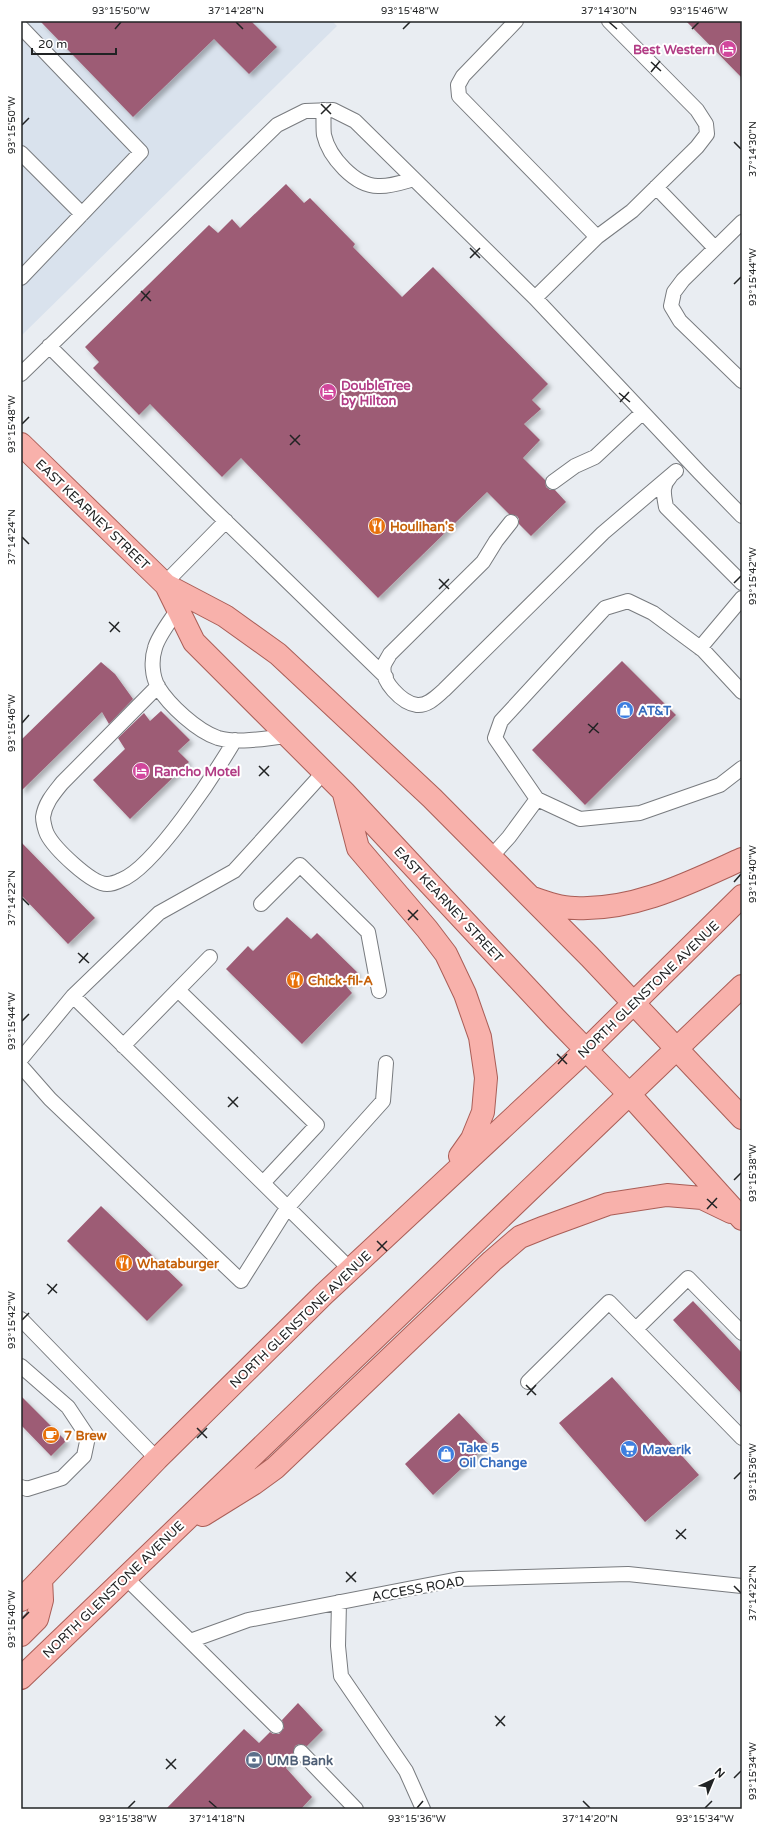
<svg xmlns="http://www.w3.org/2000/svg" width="763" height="1830" viewBox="0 0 763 1830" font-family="'Varela Round',sans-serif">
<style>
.built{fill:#d9e2ed}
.building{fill:#9d5c74;filter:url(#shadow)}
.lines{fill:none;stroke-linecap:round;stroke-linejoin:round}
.service-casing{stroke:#787b7f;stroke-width:16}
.primary-casing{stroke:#aa5e57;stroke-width:24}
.service{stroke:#fff;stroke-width:14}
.primary{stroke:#f8b1ab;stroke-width:22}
.ticks{fill:none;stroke:#212324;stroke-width:1.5}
.labels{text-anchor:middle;stroke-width:4;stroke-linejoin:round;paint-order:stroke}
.hotel-label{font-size:13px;font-weight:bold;fill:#b23c85;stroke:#fff;text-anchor:start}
.street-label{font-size:13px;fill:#212324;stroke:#fff}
.food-label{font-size:13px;font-weight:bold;fill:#c56008;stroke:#fff;text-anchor:start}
.shop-label{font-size:13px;font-weight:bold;fill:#366cbe;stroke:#fff;text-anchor:start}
.service-label{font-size:13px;font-weight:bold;fill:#4e5e75;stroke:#fff;text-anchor:start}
.neatline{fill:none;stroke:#212324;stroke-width:1.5}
.ticks-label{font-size:10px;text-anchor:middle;fill:#212324}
</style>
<defs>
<filter id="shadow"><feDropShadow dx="3.5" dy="3.5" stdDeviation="2" flood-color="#0004"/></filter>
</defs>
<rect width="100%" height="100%" fill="#e9edf2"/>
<path class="built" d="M21 21H332L337 26 21 336Z"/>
<path class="building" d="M40 21H251L277 47 249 74 214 39 133 117Z
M686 21H742V78Z
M286 184 304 203 310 198 355 244 353 247 402 297 433 267 548 384 532 400 541 409 524 424 540 440 523 458 545 480 546 487 550 490H555L566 502 531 536 519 524V519L517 516 509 514 487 492 378 598 241 458 222 477 150 404 139 415 93 368 99 362 85 347 209 225 218 233 232 219 240 228Z
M622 661 676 715 585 805 532 750Z
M101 662 115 674 133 699 109 724 102 712 21 791V740Z
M161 711 190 740 178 751 189 762 130 819 93 780 125 749 118 738 144 713 150 721Z
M21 842 95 918 68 944 21 895Z
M287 917 311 939 317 933 358 973 346 986 352 993 302 1044 226 969 248 946 253 951Z
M101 1206 183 1285 147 1321 67 1241Z
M693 1301 742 1353V1394L673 1320Z
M612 1377 699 1475 645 1522 559 1423Z
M21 1396 66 1441 51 1456 21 1425Z
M459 1413 488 1444 433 1495 405 1464Z
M298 1703 323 1730 307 1746 299 1744 295 1746 293 1754 295 1758 286 1768 312 1797 301 1809H166L244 1729 259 1743 270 1732 273 1734H279L284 1728 282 1720Z"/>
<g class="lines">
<g class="service-casing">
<path id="service" d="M516 21 463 76 458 85 459 96 597 237
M21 27 141 152 21 278
M323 110C324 118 323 128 324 135 329 157 355 186 378 186 390 187 403 182 414 179
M21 153 82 214
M656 187 715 248
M742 222 683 280 674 292 671 306 680 321 742 381
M535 298 597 237 632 211 697 147 707 134 706 124 697 110 609 21
M49 346 210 506 386 677
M21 374 277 125 305 111 333 110 355 121 535 298 700 473 742 516
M670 477C661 486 664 495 666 507L742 583
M553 482 575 466 595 457 642 413
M511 522 496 541 483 562 390 654C388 658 385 662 384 665 380 681 402 703 417 705 428 706 437 696 444 690L603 533 676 471
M165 583 226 521
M178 609C171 620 158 636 155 648 151 660 152 676 158 687 169 705 197 731 218 738 240 744 265 738 288 736
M700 648 742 598
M158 686 62 783C54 793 45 803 43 817 43 821 45 830 47 834 54 848 91 884 107 884 111 884 117 882 121 880 154 868 216 772 235 740
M537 799 495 738 501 721 605 608 628 601 653 613 703 650 742 692
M491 857 509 837 537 799 580 819 640 813 720 785 742 768
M261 904 300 865 368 932 379 991
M178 990 317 1125 263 1183
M73 996 350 1269
M123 1046 210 957
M21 1059 73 996 159 913 234 871 324 772
M21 1066 50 1099 241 1281 287 1208 383 1101 386 1063
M21 1319 157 1459
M636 1329 688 1278 742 1333
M21 1366 68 1407 88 1437 84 1456 62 1478 27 1489 21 1487
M528 1382 609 1302 742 1438
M125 1577 190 1641 248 1620 459 1579 628 1574 742 1586
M339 1602 338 1646 341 1676 406 1771 423 1809
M190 1641 276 1726
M301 1752 356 1809"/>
</g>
<g class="primary-casing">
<path id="primary" d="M21 444 166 585 225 616 278 654 432 798 590 957 742 1118
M166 585 194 642 344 792 555 1018 630 1095 742 1219
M344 794 358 848 427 929 446 954 465 994 480 1037 486 1078 483 1112 472 1139 460 1156
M533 898C547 903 561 908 575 908 634 911 689 883 742 859
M203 1515 253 1484 275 1468 492 1261 520 1237 545 1227 608 1204 667 1195 702 1198 731 1212
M21 1600 157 1459 324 1294 586 1050 742 896
M21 1635 37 1619 42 1600 41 1579
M21 1678 742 986"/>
</g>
<use href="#service" class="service"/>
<use href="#primary" class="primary"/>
</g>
<path class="ticks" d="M236 22 243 29M609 22 617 29M115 29 121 22M403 29 410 22M692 29 699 22M651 62 661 71M651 72 660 61M321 104 331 114M321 114 331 104M22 125 29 118M734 142 741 149M470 248 480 258M470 258 480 248M734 284 741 277M141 291 151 301M141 301 150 291M619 393 630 402M620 402 629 392M22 424 29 417M290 435 300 445M290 445 300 435M22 537 29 544M439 579 449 589M734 583 741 576M439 589 449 579M109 622 120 632M110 632 119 622M22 723 29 715M588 724 599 733M589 733 598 723M259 766 269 776M259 776 269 766M734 882 741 874M22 898 29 905M408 910 418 920M408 920 418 910M78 953 89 963M79 963 88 953M22 1021 29 1014M557 1054 567 1064M558 1064 567 1054M228 1097 238 1107M228 1107 238 1097M734 1180 741 1173M707 1199 717 1208M707 1209 717 1198M377 1241 387 1251M377 1251 387 1241M47 1284 57 1293M48 1294 57 1284M22 1320 29 1313M526 1385 536 1395M527 1395 536 1385M197 1428 207 1438M197 1438 207 1428M734 1479 741 1472M676 1530 686 1539M676 1539 686 1529M346 1572 356 1582M346 1582 356 1572M734 1586 741 1593M22 1619 29 1612M495 1716 505 1726M496 1726 505 1716M166 1759 176 1769M166 1769 176 1759M734 1778 741 1771M209 1801 217 1808M583 1801 590 1808M128 1808 135 1801M417 1808 423 1801M705 1808 712 1801"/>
<defs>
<g id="hotel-disc" transform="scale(0.9)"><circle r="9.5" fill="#d1479c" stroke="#fff"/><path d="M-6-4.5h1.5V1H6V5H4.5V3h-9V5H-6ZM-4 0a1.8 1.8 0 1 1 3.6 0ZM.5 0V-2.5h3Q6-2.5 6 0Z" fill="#fff"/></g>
<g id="restaurant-disc" transform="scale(0.9)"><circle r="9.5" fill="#e8710a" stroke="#fff"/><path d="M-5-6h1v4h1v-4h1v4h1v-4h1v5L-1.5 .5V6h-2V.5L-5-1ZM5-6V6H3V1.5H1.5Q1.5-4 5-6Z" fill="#fff"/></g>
<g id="shop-disc" transform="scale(0.9)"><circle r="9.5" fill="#3f7fe0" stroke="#fff"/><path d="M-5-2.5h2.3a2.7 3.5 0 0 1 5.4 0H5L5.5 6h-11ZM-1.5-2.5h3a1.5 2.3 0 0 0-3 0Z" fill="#fff"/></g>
<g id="cafe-disc" transform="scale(0.9)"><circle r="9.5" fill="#e8710a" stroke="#fff"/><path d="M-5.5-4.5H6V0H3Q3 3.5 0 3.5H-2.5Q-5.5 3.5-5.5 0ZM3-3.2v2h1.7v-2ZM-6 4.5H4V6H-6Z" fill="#fff"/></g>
<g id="supermarket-disc" transform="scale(0.9)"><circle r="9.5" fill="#3f7fe0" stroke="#fff"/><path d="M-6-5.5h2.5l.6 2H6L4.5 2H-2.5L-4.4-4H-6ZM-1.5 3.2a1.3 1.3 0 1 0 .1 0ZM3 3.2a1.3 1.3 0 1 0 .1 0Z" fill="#fff"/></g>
<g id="bank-disc" transform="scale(0.9)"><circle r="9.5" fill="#5c6f8a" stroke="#fff"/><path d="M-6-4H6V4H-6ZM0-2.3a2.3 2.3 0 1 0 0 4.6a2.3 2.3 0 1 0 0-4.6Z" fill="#fff"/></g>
</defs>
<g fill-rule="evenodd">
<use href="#hotel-disc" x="728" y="49"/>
<use href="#hotel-disc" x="328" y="392"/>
<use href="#restaurant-disc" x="377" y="526"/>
<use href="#shop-disc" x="625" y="710"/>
<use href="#hotel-disc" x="141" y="771"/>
<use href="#restaurant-disc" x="295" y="980"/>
<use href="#restaurant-disc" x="124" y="1263"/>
<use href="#cafe-disc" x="51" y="1435"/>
<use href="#supermarket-disc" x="629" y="1449"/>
<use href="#shop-disc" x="446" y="1454"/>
<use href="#bank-disc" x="254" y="1760"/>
</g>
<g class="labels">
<g class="hotel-label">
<text x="715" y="54" text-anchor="end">Best Western</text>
<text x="341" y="390">DoubleTree<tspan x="341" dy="15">by Hilton</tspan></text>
<text x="154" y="776">Rancho Motel</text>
</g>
<g class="street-label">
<text transform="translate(93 514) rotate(44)" y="5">EAST KEARNEY STREET</text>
<text transform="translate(449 904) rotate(47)" y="5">EAST KEARNEY STREET</text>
<text transform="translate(648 989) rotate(-44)" y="5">NORTH GLENSTONE AVENUE</text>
<text transform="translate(300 1319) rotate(-44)" y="5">NORTH GLENSTONE AVENUE</text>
<text transform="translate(418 1588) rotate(-10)" y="5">ACCESS ROAD</text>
<text transform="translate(113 1589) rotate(-44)" y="5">NORTH GLENSTONE AVENUE</text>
</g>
<g class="food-label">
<text x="390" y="531">Houlihan's</text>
<text x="308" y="985">Chick-fil-A</text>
<text x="137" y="1268">Whataburger</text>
<text x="64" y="1440">7 Brew</text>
</g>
<g class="shop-label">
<text x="638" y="715">AT&amp;T</text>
<text x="459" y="1452">Take 5<tspan x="459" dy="15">Oil Change</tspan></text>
<text x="642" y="1454">Maverik</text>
</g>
<g class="service-label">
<text x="267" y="1765">UMB Bank</text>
</g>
</g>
<rect width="763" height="1830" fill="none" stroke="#ffffff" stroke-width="44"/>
<g transform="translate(713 1780) rotate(44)" stroke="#ffffff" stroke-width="3" paint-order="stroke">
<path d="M0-3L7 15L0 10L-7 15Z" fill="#212324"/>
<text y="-6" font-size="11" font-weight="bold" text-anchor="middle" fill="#212324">N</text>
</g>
<path d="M32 48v6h84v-6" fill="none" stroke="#212324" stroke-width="2"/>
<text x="38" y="48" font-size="12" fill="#212324" stroke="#ffffff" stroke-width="3" paint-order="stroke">20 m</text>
<rect x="22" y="22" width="719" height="1786" class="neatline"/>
<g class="ticks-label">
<text x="121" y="14">93°15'50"W</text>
<text x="236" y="14">37°14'28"N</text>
<text x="410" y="14">93°15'48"W</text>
<text x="609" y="14">37°14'30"N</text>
<text x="699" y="14">93°15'46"W</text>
<text transform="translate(11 125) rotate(-90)" y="4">93°15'50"W</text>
<text transform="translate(752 149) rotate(-90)" y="4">37°14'30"N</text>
<text transform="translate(752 277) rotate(-90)" y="4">93°15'44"W</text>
<text transform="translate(11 424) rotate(-90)" y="4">93°15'48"W</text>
<text transform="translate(11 537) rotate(-90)" y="4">37°14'24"N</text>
<text transform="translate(752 576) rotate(-90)" y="4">93°15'42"W</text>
<text transform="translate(11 723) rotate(-90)" y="4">93°15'46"W</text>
<text transform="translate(752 874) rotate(-90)" y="4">93°15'40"W</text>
<text transform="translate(11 898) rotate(-90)" y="4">37°14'22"N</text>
<text transform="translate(11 1021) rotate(-90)" y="4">93°15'44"W</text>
<text transform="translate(752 1173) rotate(-90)" y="4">93°15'38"W</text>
<text transform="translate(11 1320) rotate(-90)" y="4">93°15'42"W</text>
<text transform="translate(752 1472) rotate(-90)" y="4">93°15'36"W</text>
<text transform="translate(752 1593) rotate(-90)" y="4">37°14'22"N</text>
<text transform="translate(11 1619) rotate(-90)" y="4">93°15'40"W</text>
<text transform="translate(752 1771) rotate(-90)" y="4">93°15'34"W</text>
<text x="128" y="1822">93°15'38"W</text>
<text x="217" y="1822">37°14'18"N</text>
<text x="417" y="1822">93°15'36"W</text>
<text x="590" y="1822">37°14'20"N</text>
<text x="705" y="1822">93°15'34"W</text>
</g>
</svg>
